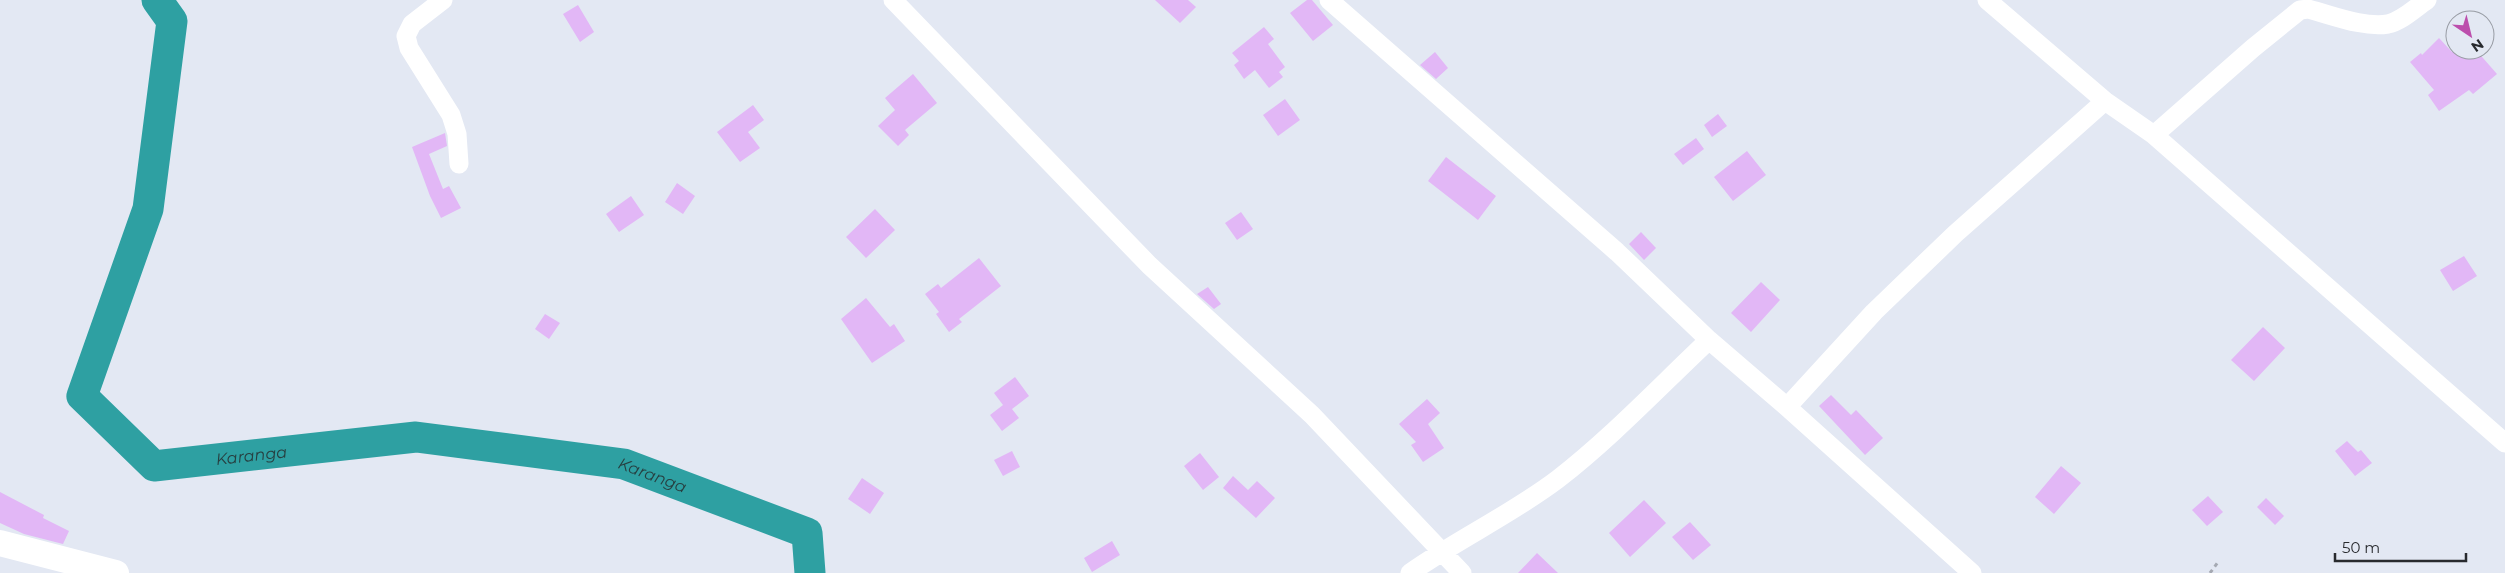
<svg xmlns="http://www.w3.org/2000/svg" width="2505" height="573" viewBox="0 0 2505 573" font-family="Montserrat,sans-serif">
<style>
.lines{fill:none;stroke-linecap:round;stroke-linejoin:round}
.river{stroke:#2ea0a2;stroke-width:31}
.building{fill:#e2b7f6}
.path{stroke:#a5a9b2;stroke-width:3;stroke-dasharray:4 4;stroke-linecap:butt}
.minor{stroke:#fff;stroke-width:19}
.secondary{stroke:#fff;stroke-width:26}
.labels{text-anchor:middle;stroke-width:4;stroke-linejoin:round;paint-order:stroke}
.water-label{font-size:16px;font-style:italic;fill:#273f40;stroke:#e3e8f3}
</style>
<rect width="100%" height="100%" fill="#e3e8f3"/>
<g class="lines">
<path class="river" id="s1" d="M157 0 172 21 148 209 82 396 154 466 416 437 624 464 807 533 810 573"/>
</g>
<path class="building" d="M1155 0H1188L1196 7 1180 23Z
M1307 0H1312L1333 25 1313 41 1290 13Z
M578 5 594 32 580 42 563 14Z
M1264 27 1274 39 1268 44 1285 67 1279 72 1283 77 1269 88 1255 70 1244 79 1234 65 1239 61 1232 53Z
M2439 38 2452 52 2455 50H2476L2497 74 2473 94 2469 90 2439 111 2428 95 2434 90 2410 62 2421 53 2422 55Z
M1435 52 1448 68 1436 79 1420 65Z
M913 74 937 103 905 130 909 135 898 146 878 126 895 110 885 98Z
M1285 99 1300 120 1278 136 1263 115Z
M753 105 764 120 748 132 760 148 740 162 717 132Z
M1718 114 1727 126 1712 137 1704 125Z
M445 133 447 146 429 154 443 189 449 186 461 208 441 218 430 196 412 147Z
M1696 138 1704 149 1683 165 1674 154Z
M1747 151 1766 175 1733 201 1714 177Z
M1446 157 1496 196 1478 220 1428 181Z
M677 183 695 196 683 214 665 202Z
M631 196 644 215 619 232 606 214Z
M875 209 895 230 866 258 846 237Z
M1241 212 1253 229 1237 240 1225 223Z
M1641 232 1656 248 1644 260 1629 244Z
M2464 256 2477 276 2453 291 2440 270Z
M979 258 1001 286 959 319 962 322 949 332 936 314 939 312 925 294 938 284 941 288Z
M1761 282 1780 300 1751 332 1731 313Z
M1208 287 1221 304 1214 309 1197 294Z
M866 298 890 327 894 324 905 341 872 363 841 319Z
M545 314 560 323 549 339 535 329Z
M2263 327 2285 348 2254 381 2231 360Z
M1015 377 1029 396 1012 409 1019 418 1002 431 990 415 1003 405 994 393Z
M1831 395 1851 415 1856 410 1883 438 1865 455 1819 406Z
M1427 399 1440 413 1428 424 1444 448 1423 462 1411 445 1416 442 1399 424Z
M2347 441 2358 452 2361 450 2372 463 2355 476 2335 451Z
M1012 451 1020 467 1003 476 994 460Z
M1200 453 1219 477 1203 490 1184 466Z
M2061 466 2081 483 2054 514 2035 497Z
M1233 476 1248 490 1257 481 1275 498 1256 518 1223 488Z
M862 478 884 493 870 514 848 499Z
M0 492 44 515 43 518 69 531 63 544 24 534 0 523Z
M2208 496 2223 512 2207 526 2192 510Z
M2266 498 2284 516 2275 525 2257 507Z
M1644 500 1666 523 1630 557 1609 533Z
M1690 522 1711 545 1693 560 1672 537Z
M1112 541 1120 555 1092 572 1084 558Z
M1537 553 1558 573H1518Z"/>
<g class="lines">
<path class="path" d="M2210 573 2218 562"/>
<path class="minor" d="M443 0 412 24 406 36 409 48 451 115 457 134 459 164
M893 0 1149 265 1312 415 1462 573
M1329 0 1617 252 1709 340 1787 407 1972 573
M1987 0 2105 101 2154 135 2505 443
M2154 135 2253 48 2300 10 2308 9C2332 15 2363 28 2388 24 2402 21 2415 8 2427 0
M1787 407 1874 312 1955 234 2105 101
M1410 573C1458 539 1512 514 1558 479 1612 437 1659 387 1709 340"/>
<path class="secondary" d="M0 543 116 573"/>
</g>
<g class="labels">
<g class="water-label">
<text dy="6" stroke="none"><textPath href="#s1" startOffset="612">Karanga</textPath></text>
<text dy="6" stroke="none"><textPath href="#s1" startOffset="1018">Karanga</textPath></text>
</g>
</g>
<g transform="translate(2470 35) rotate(145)"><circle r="24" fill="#e3e8f3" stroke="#989ca4"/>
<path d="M0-4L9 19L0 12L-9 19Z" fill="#bc4eac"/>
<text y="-8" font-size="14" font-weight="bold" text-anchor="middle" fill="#282a2e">N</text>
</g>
<path d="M2335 553v8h131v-8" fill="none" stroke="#282a2e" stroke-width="2.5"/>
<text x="2342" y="553" font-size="15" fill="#282a2e" stroke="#e3e8f3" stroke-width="4" paint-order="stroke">50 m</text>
</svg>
